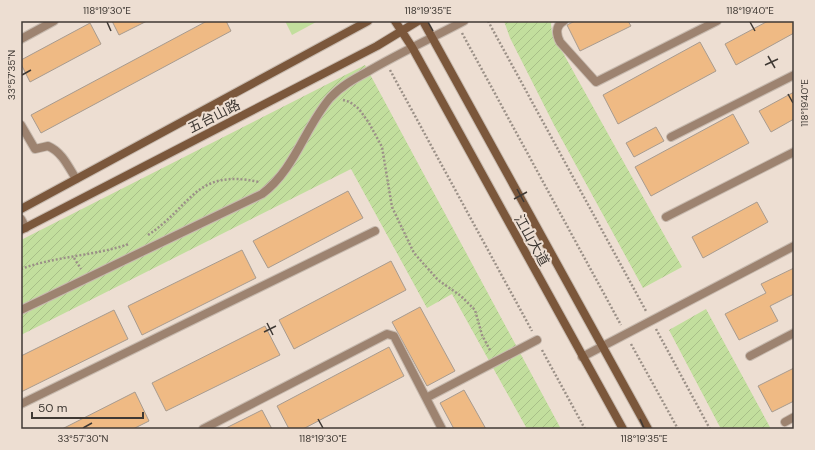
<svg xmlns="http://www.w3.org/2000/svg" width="815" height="450" viewBox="0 0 815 450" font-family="'DM Sans','Noto Sans SC',sans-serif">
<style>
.green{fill:#c2de9d}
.garden{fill:url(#garden-furrows)}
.building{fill:#efba84;stroke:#a89b8f}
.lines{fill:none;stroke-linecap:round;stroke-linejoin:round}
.lane-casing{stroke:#c7baaf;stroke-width:10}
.secondary-casing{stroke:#c7baaf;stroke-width:10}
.path{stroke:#9b9087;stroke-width:2.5;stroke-dasharray:2 2;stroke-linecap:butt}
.lane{stroke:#9d8370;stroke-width:8}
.secondary{stroke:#7b573b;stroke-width:8}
.ticks{fill:none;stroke:#3f3934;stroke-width:1.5}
.labels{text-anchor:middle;stroke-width:4;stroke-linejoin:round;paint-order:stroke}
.street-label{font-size:14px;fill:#3f3934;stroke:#edded2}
.neatline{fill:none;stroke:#3f3934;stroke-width:1.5}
.ticks-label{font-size:10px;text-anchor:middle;fill:#3f3934}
</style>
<defs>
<pattern id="garden-furrows" width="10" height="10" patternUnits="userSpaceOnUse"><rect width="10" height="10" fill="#c2de9d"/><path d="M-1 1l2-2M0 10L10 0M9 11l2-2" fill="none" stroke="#a8bf88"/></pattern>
</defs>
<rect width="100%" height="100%" fill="#edded2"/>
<path class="green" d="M285 21H318L292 35Z"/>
<path class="garden" d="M504 21H552L551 24 552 33 682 267 643 288 554 125 510 38Z
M365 65 561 429H527L452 294 427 308 351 169 21 335V240Z
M706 309 771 429H721L669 330Z"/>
<path class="building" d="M112 21H147L119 35Z
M207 21H226L231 31 41 133 31 115Z
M575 21H628L631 26 580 51 567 25Z
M768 21H794V33L736 65 725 44Z
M90 23 101 44 30 82 21 64V60Z
M700 42 716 71 618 124 603 95Z
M794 92V119L771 132 759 111Z
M733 114 749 143 651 196 635 167Z
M656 127 664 141 634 157 626 143Z
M348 191 363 218 268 268 253 241Z
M757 202 768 222 703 258 692 237Z
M242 250 256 278 142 335 128 306Z
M391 261 406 290 294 349 279 320Z
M794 268V294L770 306 778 321 739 340 725 314 766 293 761 284Z
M420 307 455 371 427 386 392 322Z
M114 310 128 339 21 392V356Z
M265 326 280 355 166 411 152 383Z
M389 347 404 376 303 429H289L277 406Z
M794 368V401L772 412 758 386Z
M464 390 486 429H454L440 403Z
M135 392 149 421 133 429H62Z
M262 410 272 429H224Z"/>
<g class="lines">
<g class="lane-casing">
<path id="lane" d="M564 21C555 26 556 34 560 42L596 82 717 21
M21 39 54 21
M21 125 35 149 48 146C62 152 68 166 76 179
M671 137 794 75
M666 217 794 152
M21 219 26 228
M21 310 262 194C295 169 304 129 330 98 341 86 354 79 367 72 399 53 432 38 464 21
M750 356 794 333
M582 357 794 246
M426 398 537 340
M21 404 375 231
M785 422 794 417
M203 429 387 334 394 336 442 429"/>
</g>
<g class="secondary-casing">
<path id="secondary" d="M395 21 412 47 623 429
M423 21 648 429
M21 209 368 21
M21 230 377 46 418 21"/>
</g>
<path class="path" d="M488 21 646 311
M462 33 621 325
M390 70 532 331
M343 100 350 102 359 109 369 123 382 147 392 207 414 253 438 280 461 296 475 310 482 335 491 352
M148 235C192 206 195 168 259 182
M74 258 81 269
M21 269C56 256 94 256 129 244
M656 329 710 429
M631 344 678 429
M542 350 585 429"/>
<use href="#lane" class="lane"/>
<use href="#secondary" class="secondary"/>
</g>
<path class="ticks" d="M107 22 111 31M428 22 433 31M750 22 755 31M768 56 775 68M765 65 778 59M22 75 31 70M788 94 793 103M517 189 524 202M514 199 527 192M267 323 273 335M264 332 276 326M318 419 323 428M640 419 644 428M83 428 92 423"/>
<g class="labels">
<g class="street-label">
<text transform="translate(214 116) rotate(-27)" y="5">五台山路</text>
<text transform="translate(532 240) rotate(61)" y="5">江山大道</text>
</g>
</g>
<rect width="815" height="450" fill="none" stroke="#edded2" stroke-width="44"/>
<path d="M32 412v6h111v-6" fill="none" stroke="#3f3934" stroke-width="2"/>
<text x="38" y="412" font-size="12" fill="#3f3934" stroke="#edded2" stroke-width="3" paint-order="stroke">50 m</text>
<rect x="22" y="22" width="771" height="406" class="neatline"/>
<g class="ticks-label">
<text x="107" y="14">118°19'30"E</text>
<text x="428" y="14">118°19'35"E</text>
<text x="750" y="14">118°19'40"E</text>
<text transform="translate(11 75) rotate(-90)" y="4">33°57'35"N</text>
<text transform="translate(804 103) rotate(-90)" y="4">118°19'40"E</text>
<text x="83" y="442">33°57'30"N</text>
<text x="323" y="442">118°19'30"E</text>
<text x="644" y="442">118°19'35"E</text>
</g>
</svg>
